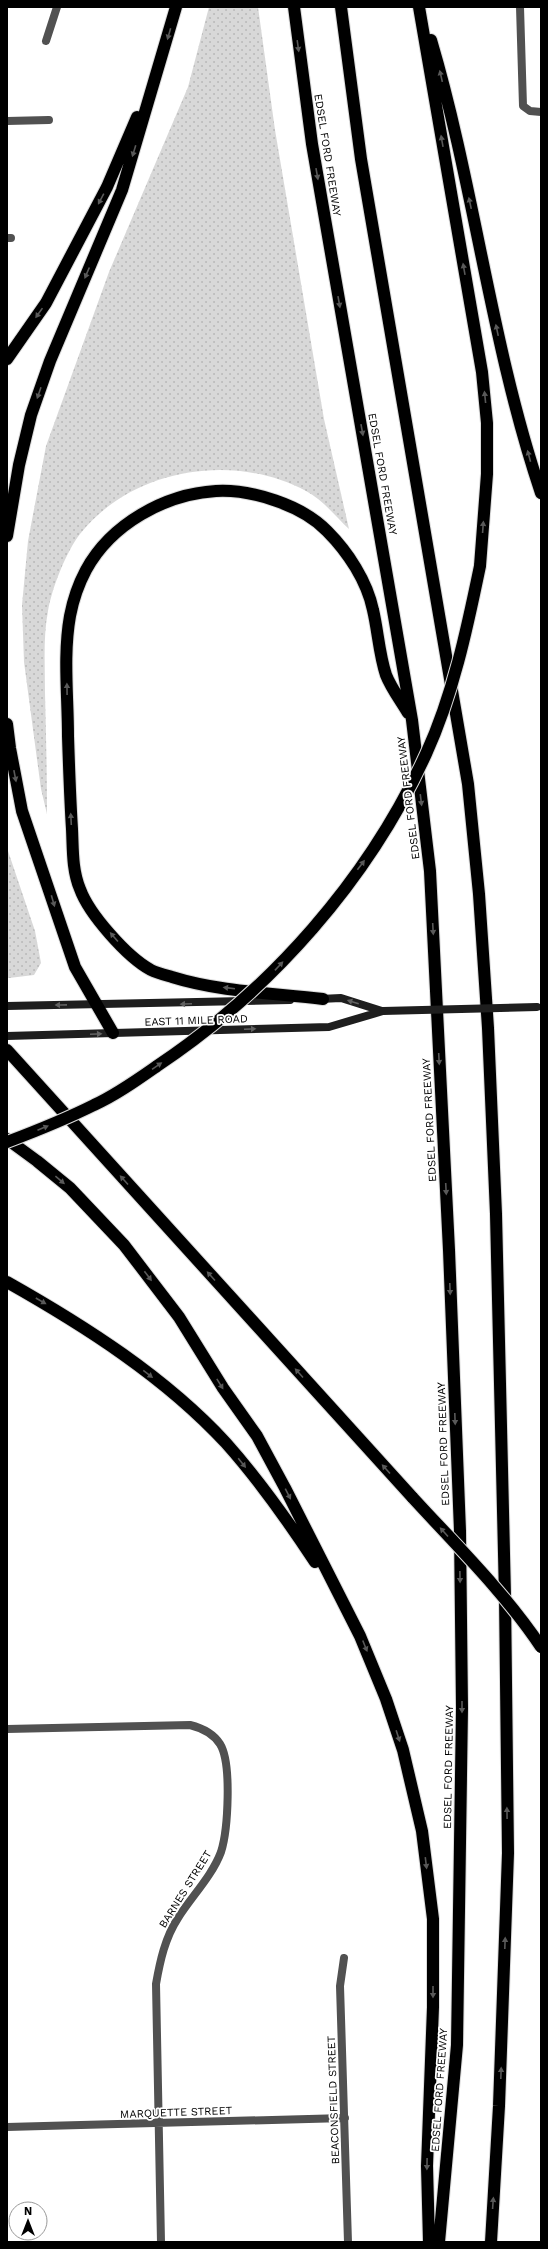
<svg xmlns="http://www.w3.org/2000/svg" width="548" height="2249" viewBox="0 0 548 2249" font-family="'Work Sans',sans-serif">
<style>
.grass{fill:url(#grass-dots)}
.lines{fill:none;stroke-linecap:round;stroke-linejoin:round}
.motorway-casing{stroke:#dbdbdb;stroke-width:14}
.minor{stroke:#515151;stroke-width:8}
.secondary{stroke:#1e1e1e;stroke-width:8}
.motorway{stroke:#000;stroke-width:12}
.motorway-bridge-casing{stroke:#dbdbdb;stroke-width:14;stroke-linecap:butt}
.secondary-bridge{stroke:#1e1e1e;stroke-width:8}
.motorway-bridge{stroke:#000;stroke-width:12}
.oneway{fill:#595959}
.oneway2{fill:#626262}
.labels{text-anchor:middle;stroke-width:3.5;stroke-linejoin:round;paint-order:stroke}
.street-label{font-size:11px;fill:#000;stroke:#fff}
</style>
<defs>
<pattern id="grass-dots" width="8" height="8" patternUnits="userSpaceOnUse"><rect width="8" height="8" fill="#d8d8d8"/><path d="M2 2h.1M6 6h.1" fill="none" stroke="#b8b8b8" stroke-width="1.8" stroke-linecap="round"/></pattern>
</defs>
<rect width="100%" height="100%" fill="#fff"/>
<path class="grass" d="M209 7H258L275 130 324 419 349 529C335 516 323 500 306 491 234 452 132 468 80 534 66 552 52 588 48 611 43 637 45 666 45 693 46 733 47 773 47 814L41 789 24 662 22 605 28 541 46 446 109 272 188 87Z
M7 848 35 931 41 963 34 975 9 978H7Z"/>
<g class="lines">
<g class="motorway-casing">
<path id="motorway" d="M294 7 312 144 412 720 430 871 449 1250 460 1531 462 1708 457 2045 439 2242
M341 7 361 159 468 784 479 894 488 1028 496 1214 505 1596 508 1853 499 2106 491 2242
M419 7 482 372 487 423V474L480 566
M431 40C475 189 491 345 541 493
M7 359 46 303 107 187 137 117
M7 536 19 465 31 415 50 361 122 190 176 7
M7 724 10 748 22 811 75 967 113 1033
M323 999C273 993 220 992 172 977 165 975 157 973 151 970 127 957 89 914 80 889 72 870 73 849 72 829 70 798 69 767 68 736 68 697 63 655 70 616 73 600 78 585 86 570 111 524 165 494 216 491 251 489 302 505 327 531 348 552 367 581 373 610 378 631 379 654 386 675 391 688 401 701 408 713
M7 1050 413 1498
M7 1139 37 1161 70 1188 124 1245 179 1317 223 1388 257 1436 285 1488 360 1636 386 1699 403 1750 422 1831 433 1919V2007L427 2166 429 2242
M7 1282C85 1326 165 1377 226 1443 259 1480 288 1521 315 1562"/>
</g>
<path class="minor" d="M520 7 523 106 530 111 541 112
M46 41 57 7
M7 121 49 120
M7 238H11
M7 1729 190 1725C202 1728 213 1733 220 1744 232 1763 228 1830 221 1852 212 1876 192 1896 178 1918 165 1938 160 1961 156 1984L161 2242
M344 1958 340 1986 348 2242
M7 2127 345 2118"/>
<path class="secondary" d="M320 999 341 998 382 1011
M7 1006 290 1000
M7 1036 329 1027 383 1011"/>
<use href="#motorway" class="motorway"/>
<g class="motorway-bridge-casing">
<path id="motorway-bridge" d="M7 1142C36 1131 66 1119 94 1105 116 1095 137 1080 157 1066 271 990 369 879 426 754 453 695 467 629 480 566
M413 1498C457 1546 505 1593 541 1647"/>
</g>
<path class="secondary-bridge" d="M383 1011 537 1007"/>
<use href="#motorway-bridge" class="motorway-bridge"/>
</g>
<defs><path id="oneway-solid" d="M-6-.8H1V-3.2L6.5 0L1 3.2V.8H-6Z"/></defs>
<g class="oneway">
<use href="#oneway-solid" transform="translate(169 34) rotate(106)"/>
<use href="#oneway-solid" transform="translate(298 46) rotate(82)"/>
<use href="#oneway-solid" transform="translate(441 76) rotate(-103)"/>
<use href="#oneway-solid" transform="translate(442 141) rotate(-100)"/>
<use href="#oneway-solid" transform="translate(134 151) rotate(107)"/>
<use href="#oneway-solid" transform="translate(317 174) rotate(80)"/>
<use href="#oneway-solid" transform="translate(101 199) rotate(118)"/>
<use href="#oneway-solid" transform="translate(470 203) rotate(-102)"/>
<use href="#oneway-solid" transform="translate(464 269) rotate(-100)"/>
<use href="#oneway-solid" transform="translate(87 273) rotate(113)"/>
<use href="#oneway-solid" transform="translate(339 302) rotate(80)"/>
<use href="#oneway-solid" transform="translate(39 313) rotate(125)"/>
<use href="#oneway-solid" transform="translate(497 330) rotate(-102)"/>
<use href="#oneway-solid" transform="translate(39 393) rotate(109)"/>
<use href="#oneway-solid" transform="translate(485 397) rotate(-96)"/>
<use href="#oneway-solid" transform="translate(362 430) rotate(80)"/>
<use href="#oneway-solid" transform="translate(529 456) rotate(-105)"/>
<use href="#oneway-solid" transform="translate(483 527) rotate(-86)"/>
<use href="#oneway-solid" transform="translate(67 689) rotate(-91)"/>
<use href="#oneway-solid" transform="translate(15 776) rotate(79)"/>
<use href="#oneway-solid" transform="translate(421 800) rotate(83)"/>
<use href="#oneway-solid" transform="translate(71 819) rotate(-93)"/>
<use href="#oneway-solid" transform="translate(361 865) rotate(-53)"/>
<use href="#oneway-solid" transform="translate(53 901) rotate(74)"/>
<use href="#oneway-solid" transform="translate(433 929) rotate(87)"/>
<use href="#oneway-solid" transform="translate(114 937) rotate(-131)"/>
<use href="#oneway-solid" transform="translate(279 966) rotate(-47)"/>
<use href="#oneway-solid" transform="translate(229 988) rotate(-173)"/>
<use href="#oneway-solid" transform="translate(439 1059) rotate(87)"/>
<use href="#oneway-solid" transform="translate(157 1066) rotate(-34)"/>
<use href="#oneway-solid" transform="translate(43 1128) rotate(-23)"/>
<use href="#oneway-solid" transform="translate(60 1180) rotate(40)"/>
<use href="#oneway-solid" transform="translate(124 1180) rotate(-132)"/>
<use href="#oneway-solid" transform="translate(446 1189) rotate(87)"/>
<use href="#oneway-solid" transform="translate(148 1276) rotate(53)"/>
<use href="#oneway-solid" transform="translate(211 1276) rotate(-132)"/>
<use href="#oneway-solid" transform="translate(450 1289) rotate(88)"/>
<use href="#oneway-solid" transform="translate(41 1301) rotate(30)"/>
<use href="#oneway-solid" transform="translate(299 1373) rotate(-132)"/>
<use href="#oneway-solid" transform="translate(148 1374) rotate(38)"/>
<use href="#oneway-solid" transform="translate(220 1384) rotate(58)"/>
<use href="#oneway-solid" transform="translate(455 1419) rotate(88)"/>
<use href="#oneway-solid" transform="translate(242 1463) rotate(51)"/>
<use href="#oneway-solid" transform="translate(386 1469) rotate(-132)"/>
<use href="#oneway-solid" transform="translate(288 1494) rotate(63)"/>
<use href="#oneway-solid" transform="translate(444 1532) rotate(-132)"/>
<use href="#oneway-solid" transform="translate(460 1577) rotate(89)"/>
<use href="#oneway-solid" transform="translate(365 1646) rotate(68)"/>
<use href="#oneway-solid" transform="translate(462 1707) rotate(90)"/>
<use href="#oneway-solid" transform="translate(398 1736) rotate(72)"/>
<use href="#oneway-solid" transform="translate(507 1813) rotate(-91)"/>
<use href="#oneway-solid" transform="translate(426 1863) rotate(83)"/>
<use href="#oneway-solid" transform="translate(505 1943) rotate(-88)"/>
<use href="#oneway-solid" transform="translate(433 1992) rotate(90)"/>
<use href="#oneway-solid" transform="translate(501 2073) rotate(-88)"/>
<use href="#oneway-solid" transform="translate(427 2164) rotate(91)"/>
<use href="#oneway-solid" transform="translate(493 2203) rotate(-86)"/>
</g>
<g class="oneway2">
<use href="#oneway-solid" transform="translate(353 1002) rotate(-163)"/>
<use href="#oneway-solid" transform="translate(186 1004) rotate(178)"/>
<use href="#oneway-solid" transform="translate(61 1005) rotate(179)"/>
<use href="#oneway-solid" transform="translate(250 1029) rotate(-2)"/>
<use href="#oneway-solid" transform="translate(96 1034) rotate(-2)"/>
</g>
<g class="labels">
<g class="street-label">
<text transform="translate(328 155) rotate(81)" y="4">EDSEL FORD FREEWAY</text>
<text transform="translate(383 474) rotate(80)" y="4">EDSEL FORD FREEWAY</text>
<text transform="translate(408 798) rotate(-97)" y="4">EDSEL FORD FREEWAY</text>
<text transform="translate(196 1020) rotate(-2)" y="4">EAST 11 MILE ROAD</text>
<text transform="translate(429 1120) rotate(-93)" y="4">EDSEL FORD FREEWAY</text>
<text transform="translate(443 1444) rotate(-92)" y="4">EDSEL FORD FREEWAY</text>
<text transform="translate(448 1767) rotate(-89)" y="4">EDSEL FORD FREEWAY</text>
<text transform="translate(185 1889) rotate(-58)" y="4">BARNES STREET</text>
<text transform="translate(439 2090) rotate(-86)" y="4">EDSEL FORD FREEWAY</text>
<text transform="translate(333 2100) rotate(-92)" y="4">BEACONSFIELD STREET</text>
<text transform="translate(176 2112) rotate(-2)" y="4">MARQUETTE STREET</text>
</g>
</g>
<rect width="548" height="2249" fill="none" stroke="#000000" stroke-width="16"/>
<g transform="translate(28 2221)"><circle r="19" fill="#ffffff" stroke="#999999"/>
<path d="M0-3L7 15L0 10L-7 15Z" fill="#000000"/>
<text y="-6" font-size="11" font-weight="bold" text-anchor="middle" fill="#000000">N</text>
</g>
</svg>
